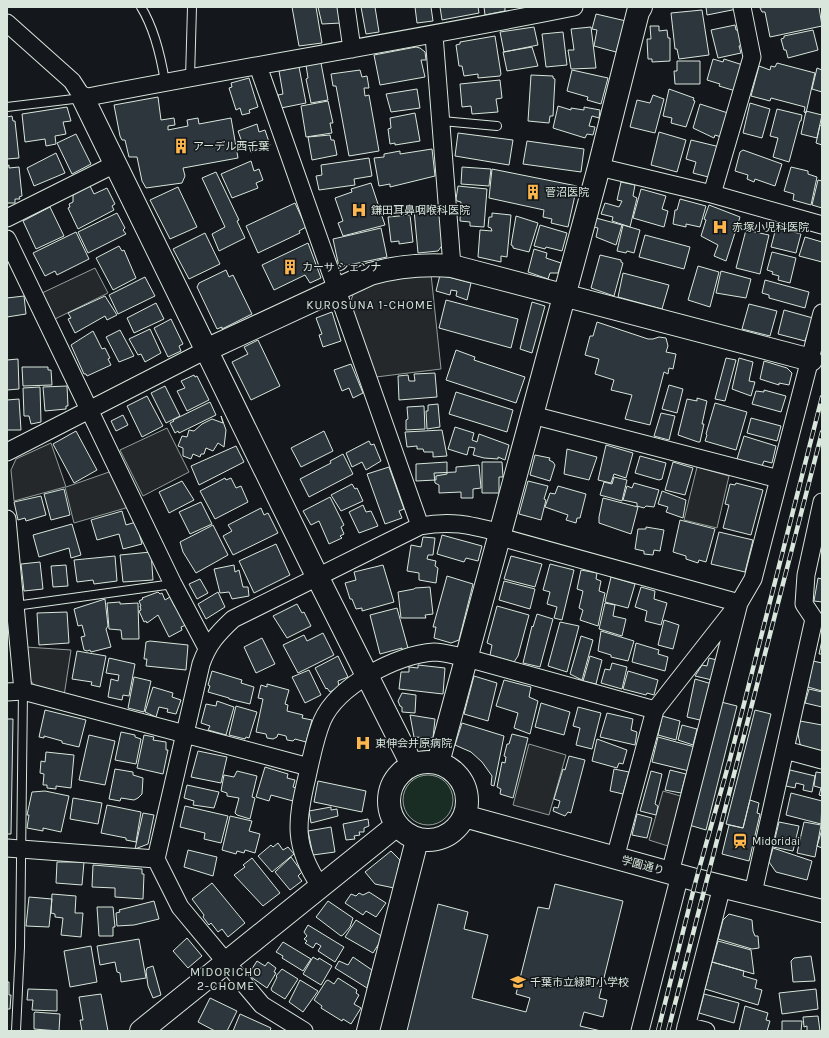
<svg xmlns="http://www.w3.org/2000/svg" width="829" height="1038" viewBox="0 0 829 1038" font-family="Karla,'Noto Sans JP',sans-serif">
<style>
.green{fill:#1a2d24;stroke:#939e99}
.parking{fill:#24282b;stroke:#939e99}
.building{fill:#2c363c;stroke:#d8e6dc}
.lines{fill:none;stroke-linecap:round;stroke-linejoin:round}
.lane-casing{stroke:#d8e6dc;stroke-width:10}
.street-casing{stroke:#d8e6dc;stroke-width:19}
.secondary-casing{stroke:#d8e6dc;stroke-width:24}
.lane{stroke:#14181c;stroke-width:8}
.street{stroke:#14181c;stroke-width:17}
.secondary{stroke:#14181c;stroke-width:22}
.rail-casing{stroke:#d8e6dc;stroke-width:4.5}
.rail{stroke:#14181c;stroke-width:3;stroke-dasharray:9;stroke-linecap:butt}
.labels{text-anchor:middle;stroke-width:3;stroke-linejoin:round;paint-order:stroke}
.poi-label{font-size:11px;fill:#d8e6dc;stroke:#14181c;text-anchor:start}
.street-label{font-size:11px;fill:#d8e6dc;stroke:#14181c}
.neighbourhood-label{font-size:12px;letter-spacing:1px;fill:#d8e6dc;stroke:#14181c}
</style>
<rect width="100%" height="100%" fill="#14181c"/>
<path class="green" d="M403 800a25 25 0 1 1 50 0a25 25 0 1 1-50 0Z"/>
<path class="parking" d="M95 268 108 293 55 319 42 293Z
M431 274 441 369 376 377 350 303 354 292 380 280Z
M167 428 189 472 143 496 120 450Z
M51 443 66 487 112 471 129 507 74 523 65 487 14 501 11 470 16 459Z
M697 467 729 476 717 528 684 520Z
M26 647 71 650 64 696 37 688 29 679Z
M529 744 566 755 549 815 513 805Z
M663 791 684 797 671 847 649 840Z"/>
<path class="building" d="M292 7H316L322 43 299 46Z
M318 7H338L341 23 322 24Z
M361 7H375L379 32 366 34Z
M415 7H431L433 21 417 23Z
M440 7H478L479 13 442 20Z
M484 7H505V11L485 15Z
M706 7H736L737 9 707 15Z
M765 7H819L822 26 770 37 765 12H762L760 8Z
M702 10 709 55 679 59 677 49H675L671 13Z
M596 14 626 21 616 52 594 46 597 30 592 29Z
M735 25 736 30H739L742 45 739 46 741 53 718 58 711 30Z
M650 26H659V31L667 30 668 38H670V61L652 62V59H648L647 39H651Z
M534 27 538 45 504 52 500 32Z
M591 27 596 68 571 69 568 50H574L571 29Z
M813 30 818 50 788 58 786 50H784L781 39 784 38V36Z
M563 32 567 65 546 67 542 34Z
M495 36 501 74 500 76 478 78V74L464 76 462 66H459L456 45 460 44V42Z
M416 47 420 48 425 52 426 60H421L425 77 380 85 374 55Z
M532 47 538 66 507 71 503 52Z
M713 59 723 62 724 59 746 66 739 92 719 86 720 84 707 80Z
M677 61H700V84H675L674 71H677Z
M321 63 328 100 311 103 306 79 308 78 306 65Z
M777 63 815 73 806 113 804 112 805 107 771 98 770 101 751 96 759 66 770 70 771 66 775 67Z
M299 67 306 103 281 108 278 95 283 94 279 71Z
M817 68 822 70V92L812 89Z
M360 70 362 77 367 76 369 88H364L365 96 369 95 379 151 349 156 336 86H333L331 74Z
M572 70 608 78 601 104 587 100 588 97 567 91Z
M531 75 553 76V78L555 79 553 116H550L549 123 528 121Z
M249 78 258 107 249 110 250 113 242 115 240 108 236 110 229 88 232 87 231 83Z
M500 80 502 98 496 99 498 112 472 114 471 106 462 107 460 84Z
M417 89 420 108 391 112 386 94Z
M669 89 694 98 693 100 695 101 686 127 671 123 672 118 663 116Z
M653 95 664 99 655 133 630 127 637 100 650 103Z
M158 97 161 120 174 118 175 125 168 126V130L188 126 187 120 198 118 199 124 231 118 238 158 183 168 185 176 182 183 146 188 142 181 137 157H129L125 140H122L120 136 114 105Z
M328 101 333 123H330L332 133 306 137 301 106Z
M750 103 770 109 762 138 743 133Z
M700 104 731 114 724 138 715 135 714 138 693 128Z
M558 106 571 110V108L584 110V107L600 110 599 118 592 116 589 126 595 127 593 135 587 134 585 138 553 128Z
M67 107 71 121 63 122 66 134 55 136 56 144 46 146 45 139 25 142 22 114Z
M777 109 802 115 801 121H800L789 162 773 157 778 138 770 136Z
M806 111 822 115 817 138 801 134Z
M415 113 420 141 395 145V143L390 144 388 129 391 128 390 118Z
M12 116 13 121H15L19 158 7 159V117Z
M257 124 259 132 265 130 270 145 251 152 249 146 244 148 238 131Z
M820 125 822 126V145L816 143Z
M659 132 686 140 677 172 651 165Z
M458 133 513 140 509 165 455 156Z
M76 134 91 164 72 174 57 143Z
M330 135 331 140H334L337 155 312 160 308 137Z
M691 140 720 147 712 178 693 173 696 162 686 159Z
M527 141 584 149 581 172 523 164Z
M432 149 435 176 390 187V184L379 186 374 158 384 157V154L400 151V154Z
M743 150 782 164 775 186 755 179 754 182 747 179 748 175 735 171 740 152Z
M56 153 65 173 34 186 27 168Z
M369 158 372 176 354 179 355 185 319 190 316 176 322 175 321 165Z
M251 161 254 171 259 169 263 180 256 183 258 188 232 198 221 174Z
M9 165V168L19 167 22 196 19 197 20 199H15V203H7V166Z
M462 167 491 169 489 186 461 184Z
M791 167 808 171V174L817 177 811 205 793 200 794 194 784 191Z
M492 169 577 186 568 227 551 223 552 219 543 217 544 210 489 198Z
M216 172 239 220 237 221 245 238 219 251 212 234 225 227 202 178Z
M818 180 822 181V208L812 205Z
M621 182 635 185 633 196 637 198 630 227 612 221 613 217 601 214 605 203 619 207 622 201 617 200Z
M371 183 385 225 343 236 338 223 343 221 335 198 352 192 351 189Z
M90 186 94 194 107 188 115 204 112 206 114 210 78 229 68 208 70 207 69 204 73 202V195Z
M458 186 487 189 484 227 470 226V222L460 221 461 202 457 201 456 199Z
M178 187 197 227 170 239 150 200Z
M641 189 666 196 662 209 668 211 664 227 633 218Z
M680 199 706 206 700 227 686 224V227L673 224 675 210H677Z
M295 203 306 227 299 231 300 233 258 253 246 226Z
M709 205 740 217 726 261 714 256 718 245 701 236 706 220 704 219Z
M50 207 64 236 36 249 23 221Z
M431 208 432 210H439L444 243 438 251 418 253 414 210Z
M117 213 125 228 123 230 126 234 88 253 78 232Z
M492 213 511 215 507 257 501 256V262L478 257 480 230 492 231 491 228 488 227 489 217H492Z
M410 215 413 242 399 244V241L391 242 388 217Z
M516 216 538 223 529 252 513 248V246L511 245Z
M596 218 622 225 616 245 596 237 598 228 594 227Z
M777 224 787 227V230L801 234 796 253 771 247Z
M540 225 567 233 562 251 546 247 545 249 534 246Z
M623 225 640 230 634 253 627 251 626 253 617 251Z
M381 228 387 257 339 267 333 239Z
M746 230 769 235 760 274 736 268Z
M76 232 89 259 57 275 55 271 45 276 33 253Z
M205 233 220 264 189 279 173 249Z
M645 235 690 247 684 269 639 257Z
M805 237 822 242V262L799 256Z
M308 243 321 278 310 283 305 275 274 290 262 265Z
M119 246 122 251 124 250 136 278 113 290 96 258Z
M534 249 547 253 546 258 561 263 558 273H550L548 279 528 272Z
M772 252 796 258 790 283 778 280 779 276 772 274 773 272 767 270Z
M600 255 621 260V262L623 263 614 296 591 288Z
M698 266 719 272 710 307 688 300Z
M226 270 229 277 233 275 252 314 222 329V327L217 329 197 287 199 283Z
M721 271 751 279 746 298 716 293Z
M623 273 669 285 662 309 618 297Z
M440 275 471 283 467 300 456 296 457 291 451 290 450 295 436 291Z
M145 277 155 296 118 314 109 295Z
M765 280 809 292 805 308 769 298V295L762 293Z
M24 296 26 314 7 317V298Z
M105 296 117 315 107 320 105 316 75 333 68 319 71 318 68 313Z
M446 300 518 319 511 348 439 328Z
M532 302 545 306 532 353 520 349Z
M156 303 164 319 134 333 127 318Z
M749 304 777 311 770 336 742 329Z
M784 310 813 318 805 341 778 334Z
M332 312 341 341 323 347 319 335 322 334 316 318Z
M171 319 183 344 179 346 181 351 168 357 154 328Z
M597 322 648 339H653L659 337 666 338 668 346 666 352 676 354 673 369 669 368 668 374 664 372 650 425 625 419 632 395 611 390 614 380 595 374 599 359 585 355 590 336H593Z
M150 329 161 353 145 362 141 354 138 355 129 339Z
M120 330 134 356 119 362 106 337Z
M93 331 102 349 105 348 110 358 108 359 111 365 87 376 86 374H84L71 345Z
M258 340 280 386 251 400 232 362 248 354 244 347Z
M456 350 475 357 474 360 525 377 516 403 446 380Z
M726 358 736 360 725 401 715 399Z
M739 358 753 362 749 381 755 382 751 396 732 389Z
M18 359 19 389 7 390V360Z
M764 361 787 368 792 373 789 385 779 383V385L760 379Z
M351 364 363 393 353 398 349 388 342 391 334 370Z
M22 367H48V370H51L52 385 23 386Z
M435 373 437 397 399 400 398 376 408 375 409 381H415L414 374Z
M194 375 195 377 197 376 209 400 187 411 177 391 185 388 181 381Z
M669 385 683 389 677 413 662 409Z
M67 386 68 406H66V409L45 411 43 387Z
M165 386 180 416 166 423 151 393Z
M40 387 41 422 31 424 29 416H24L23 388Z
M764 390 786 396 781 412 752 404 756 391 764 392Z
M456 392 513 410 507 432 449 414Z
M147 396 163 426 142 437 127 406Z
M697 398 707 401 702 424H704L700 442H698L678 435 687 399 697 401Z
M19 399 21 430H7V400Z
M210 402 216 415 179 433 178 431 175 433 170 423 174 421 173 420Z
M715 403 747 412 736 450 705 441 707 435 706 434Z
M438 404 440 427 427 429 426 411H428V405Z
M424 406 425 429 406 430V420L408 419 407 407Z
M661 413 675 416 669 440 654 436Z
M123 415 128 425 116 431 111 421Z
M221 416 226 430 224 447 218 443 213 451 206 448 204 454H201L200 457 193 454 191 459 183 456V448L178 446 182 436 187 437 189 430 194 431 202 424 212 419 223 423Z
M751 418 781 426 777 441 747 433Z
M455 427 474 433 472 440 477 442 479 434 509 445 505 460 498 457V459L484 458 473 455 475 448 469 447 467 455 448 449Z
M442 430 447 456 433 457V452H424L423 449H417V446L407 447 405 432Z
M76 431 97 470 74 483 53 444Z
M324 431 333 451 301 467 291 448Z
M744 436 776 446 772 463 764 461 762 466 737 459Z
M369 441 371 445 374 444 381 461 366 470 362 462 352 467 346 453Z
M606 445 633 453 626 478 614 474 611 483 598 480Z
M236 446 244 462 199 485 191 466Z
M567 449 597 457 589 480 564 474Z
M343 454 353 474 309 497 300 479 331 463 330 461Z
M535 455 550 458 549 460 553 462 555 465 550 481 530 475Z
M640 456 666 463 662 479 659 480 635 473Z
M447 462V474L436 476V480L416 481V464Z
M482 462H502L503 477H499V493H482Z
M673 462 693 468 685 495 665 490Z
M479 465 481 488 473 489V498H461V492L439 493V485L435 483 434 473 456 472V467Z
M389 467 404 509 399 511 402 518 385 524 367 474Z
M614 477 627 480 622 501 600 495 604 482 612 484Z
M225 478 226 480 231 478 236 488 241 486 248 502 215 519 200 491Z
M182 481 194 500 169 513 159 492Z
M528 481 548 486 544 499 546 500 541 520 519 514Z
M634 483 659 490 654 507 646 506 644 508 637 506V503L623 500 627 486 632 488Z
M736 483 763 490 751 535 723 528 729 505 725 504 730 484 735 485Z
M352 484 355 489 357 488 363 501 341 511 331 495Z
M558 486 586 494 580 518H577L576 523 566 520 568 515 545 507 550 493 555 494Z
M64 489 70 515 51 520 44 494Z
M662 491 686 500 683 518 666 512 668 507 658 504Z
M41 496 46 515 26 521 25 518 18 520 14 502Z
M330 497 344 525 341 527 344 534 340 536 342 538 329 544 319 521 311 525 303 511Z
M603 498 638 507 631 534 599 523V517Z
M201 502 212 524 190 534 179 512Z
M363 505 366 512 371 511 378 526 359 533 349 512Z
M261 508 264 515 268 513 278 533 233 555 223 536 232 531 228 525Z
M122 511 126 525 136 522 142 544 123 549 119 534 97 540 91 520Z
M680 520 715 529 706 562 699 560 698 563 686 559V556L673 552Z
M72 524 81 555 71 558 69 548 39 557 33 535Z
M213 525 228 555 196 573 183 552 180 542Z
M646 527 664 530 660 551 654 550 653 555 644 554V551L635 549 638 529H646Z
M719 532 753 540 745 572 711 564Z
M442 535 482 546 478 561 466 558 464 562 437 554Z
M423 537 435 538 433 555H428L427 559 436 561 435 566 438 568 436 583 419 580V573L407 571 411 545 421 547Z
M276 544 290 575 254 593 239 561Z
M151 552 153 580 123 582 120 555Z
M115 556 117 581 94 584 93 580 77 582 74 560Z
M511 556 542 564 535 587 504 579Z
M40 562 43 589 24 591 21 564Z
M550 564 574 570 562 620 554 618 557 607 547 604 550 592 543 590Z
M66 565 68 586 53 587 51 566Z
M234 565 235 572 239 570 243 587H248L249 596 232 599 229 592 220 593 214 569Z
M383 565 394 602 362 611V608L356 609 352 599H350L345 583 356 580 354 572Z
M581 570 597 573 596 579 601 581 599 591 605 593 598 626 580 620 583 610 579 608 583 591 577 589Z
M447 576 473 584 459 640 451 643 434 638 436 627H433Z
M611 577 635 584 628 608 605 602Z
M818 578 822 579V602L814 601Z
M200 579 208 593 197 599 189 584Z
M504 581 535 589 530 609 499 600Z
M430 587 433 614 425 615 426 618H401L398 592 414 589 415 588Z
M641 587 655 591 654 599 667 603 661 625 645 621 647 611 635 607Z
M158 592 160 594 162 593 165 600 170 597 175 607 178 605 186 625 181 627 182 630 169 637 158 615 147 623 146 621 144 622 139 611 141 610 140 606H141L139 601 143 599 142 598Z
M218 592 225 607 206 619 198 604Z
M105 599 108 626 106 629 111 647 91 652 90 650 87 651 84 650 81 637 85 636 82 625 78 626 74 609Z
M120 602V604L138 603 139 639H122L121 630 109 629 107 603Z
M605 603 615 605 613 616 626 619 622 636 599 629Z
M297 604 302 613 304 612 311 626 287 638 273 616Z
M497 606 529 615 518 656 514 662 490 655 492 645 487 643Z
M397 608 408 648 402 650V648L380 654 370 615Z
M67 612 69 643 39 645 37 613Z
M537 614 553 619 540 667 523 663 532 626 533 627Z
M664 620 679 625 673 649 658 645Z
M560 622 579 626 567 672 548 666Z
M601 631 634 641 628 661 611 657V655L598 651Z
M323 633 334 655 298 673 283 645 304 635 307 641Z
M581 636 593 640 582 680 570 674Z
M262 638 275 664 256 673 244 647Z
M822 640V654H819Z
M150 641 188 645 186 670 146 666 147 659H144L146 642Z
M636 643 659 650 658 654 668 657 665 671 632 662Z
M77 651 106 656 100 687 91 685 92 682 72 679Z
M338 656 348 677 338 681 339 687 330 692 327 688 326 689 315 668Z
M590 656 602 660 596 684 583 681Z
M109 658 135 664 129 696 123 695 122 700 108 697 111 679 118 681 119 675 106 673Z
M709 658 717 660 712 680 695 676 702 665 707 666Z
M813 661 822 663V691L808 687Z
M612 663 627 667 622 689 601 683 605 669 610 670Z
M418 665 445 668 443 694 399 689 401 672H409V667L418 668Z
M309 670 321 695 305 703 292 677Z
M212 671 242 680 241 683 254 687 250 704 229 699V698L208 692 210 686 208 685Z
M628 671 658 680 654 695 647 693 646 695 623 689Z
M474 676 497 683 488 721 464 714Z
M134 677 151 681 144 712 128 708Z
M695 679 712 684 704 721 687 717Z
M504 680 531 687 529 697 538 701 530 734 514 728 518 713 496 706Z
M267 684 289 690 285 704 288 705 287 711 303 715 302 718 312 720 306 742 295 739 293 741 287 740 286 736 278 734 277 737 273 739 267 738 266 734 256 732 263 699 258 698 261 685 267 687Z
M153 687 173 693 172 697 181 700 176 714 167 712 168 709 159 707 156 717 145 712Z
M809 689 822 692V707L805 703Z
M402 693 416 695 415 713 402 712V707L400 706 398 701Z
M217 701 234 707 226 735 208 730 210 726 201 723 206 704 216 706Z
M721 702 737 706 706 830 689 825Z
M541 703 570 712 564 735 535 727Z
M236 706 257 712 249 738 246 737 245 739 229 735Z
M578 707 601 713 592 749 576 745 580 728 573 726Z
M45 710 86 720 79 747 62 743V741L44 736V738L39 737Z
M755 710 771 714 743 828 726 824Z
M607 713 633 719 631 730 637 732 635 745 600 737Z
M410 715 435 719 433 738 414 737Z
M662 716 680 721 676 740 658 735Z
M7 719H13L11 834H7Z
M800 721 822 725V751L803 747 800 744 798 734Z
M462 723 504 736 494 786 491 785 492 776 482 762 471 752 455 745Z
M682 725 697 729 693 745 678 740Z
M121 732 135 735V737L141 739 136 764 115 760Z
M512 734 528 738 513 798 500 794 501 789 497 787 502 762 505 763 506 757 504 756 507 744H509Z
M89 735 115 741 105 785 79 780Z
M144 735 154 737 153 740 166 742V750H168L163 774 137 768Z
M658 737 695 747 689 771 652 762Z
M597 739 627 750 623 764 619 763 617 768 592 761Z
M198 751 227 757 221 783 191 777Z
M46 752 74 755 71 788 56 786V789L47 788V785H43L44 774 40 773 41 761 45 762Z
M569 756 585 760 571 813 568 812 565 816 553 811 554 807 558 808 560 801 554 799 563 769 565 770Z
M265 767 288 774 287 778 295 780 293 787 296 788 293 801 271 795 269 801 256 797Z
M115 769 133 772V775L143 778 142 794 138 798 134 800 121 798 120 801 109 799Z
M614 769 629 772 623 794 610 791Z
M670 770 686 774 681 793 665 790Z
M790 770 815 776 812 792 803 790 804 785 796 783 795 788 786 786Z
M237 771 257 776 252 797 255 798 250 819 237 815 235 813 239 798 227 796V793L221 791 224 775 234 777Z
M651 771 662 774 655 804 658 806 656 815 640 811Z
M816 772 822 773V796L819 795 821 788 814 786Z
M318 781 366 791 362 812 314 802Z
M187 785 219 792 214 808 193 805 194 801 184 798Z
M45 791 69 796 61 832 43 828V831L27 828 29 815H27L32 792Z
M791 793 822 801 821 824 786 815Z
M73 798 102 803 98 824 70 819Z
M750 800 759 803 757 813 760 814 749 861 722 854 729 825 743 828Z
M107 805 141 812 136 842 126 840V838L101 833Z
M185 806 228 816 221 843 204 839 205 833 180 827Z
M331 807V810L337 809 338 816 311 823 309 811Z
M143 813 154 815 148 844 135 849Z
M637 814 652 818 647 838 632 835Z
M230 816 252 821 249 831 260 834 255 853 245 850 244 853 237 851 236 854 222 850Z
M368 819 369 826 364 828V832H359L360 835 354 836 355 839 346 840 343 824Z
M779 822 799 826 793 851 773 847Z
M804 822 821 825 815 857 797 853Z
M331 827 335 852 313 855 308 831Z
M822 829V848L817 846Z
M278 843 283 850 288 847 294 854 272 872 258 856 271 845 273 847Z
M773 848 812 861 807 880 776 872 769 862Z
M188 850 217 857 213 876 184 867Z
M391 851 400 860 394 888 375 884 365 872Z
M291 857 302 872 298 876 302 881 290 890 275 872Z
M252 858 280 893 263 906 234 875 245 867 243 865Z
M57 862H84L82 885 56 883Z
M93 865 142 869V874H144L143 899 115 897V888L92 887Z
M212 883 245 923 228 937 222 929 218 932 211 923 209 925 203 917 204 915 192 899Z
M555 884 623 901 599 998 607 1000 603 1017 584 1012 580 1026 601 1031H407L438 904 468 912 464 929 488 935 472 998 526 1012 530 998 516 994 538 907 549 909Z
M369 892 386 903 376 917 366 911 363 915 345 903 351 894 356 896 359 893 363 895Z
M52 894 76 896 75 913H83L81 937 61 935 63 918 55 917V914L51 913Z
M29 897 52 899 49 927 26 926Z
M154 901 159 919 134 925 117 926 116 913 120 912 119 910Z
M328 901 353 918 350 927 343 935 341 936 316 917Z
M97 907H113L115 927H113V936H99Z
M729 914 752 920 753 931 755 936H758L759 948 752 949 718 939 723 920Z
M356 920 383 937 373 953 345 937Z
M308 925 344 947 335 962 318 951 321 946 316 943 313 948 305 943 307 941 304 939 307 936 304 932Z
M187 938 202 956 188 968 173 951Z
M139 939 146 978 121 982 120 973 117 972 115 962 100 965 97 946Z
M718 941 751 950 754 974 712 962Z
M283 942 311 959 303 971 282 958 283 956 276 952Z
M91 946 97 982 70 987 64 951Z
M811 956 815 981 793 982 791 961 794 958Z
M313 957 318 960 319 958 332 966 321 985 303 974Z
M353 957 372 970 367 988 335 968 339 961 348 965Z
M257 961 265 966 268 962 276 968 274 972 276 973 267 988 248 975Z
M712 962 744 971 743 976 757 980 755 988 762 990 758 1005 705 989Z
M153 966 161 995 153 998 148 986 146 971 147 968Z
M282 969 298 979 285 999 272 991 271 989 277 977 276 976Z
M338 978 357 990 356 993 359 995 354 1004 361 1008 351 1024 343 1019 342 1021 321 1008 322 1006 314 1000 326 981 328 980 334 984Z
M300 980 318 991 303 1012 289 1002Z
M7 982H9V995H11L10 1009H7Z
M28 989 57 990V1011L32 1010 33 1000H27Z
M816 989 818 1009 782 1014 779 993Z
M101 994 108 1031H82L80 1020H83L79 997Z
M704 994 739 1003 734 1023 699 1013Z
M210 998 237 1011 227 1031H215L198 1022Z
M745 1006 768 1013 766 1020 770 1021 767 1031H739Z
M35 1012 60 1014 59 1031 34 1029V1013Z
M240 1014 271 1028 270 1031H233Z
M818 1016 820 1031H807V1026L804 1027 803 1017Z
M782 1021H802L801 1031H782Z"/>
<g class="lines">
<g class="lane-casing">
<path id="lane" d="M141 7C154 28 161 57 165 82
M190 78 192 7
M7 107 82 98
M442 121 497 126
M15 606 173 584
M16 1031 20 947 23 691"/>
</g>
<g class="street-casing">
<path id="street" d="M346 7 352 49
M7 23 72 81 83 98C247 66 411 40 574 7
M434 35 452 266
M258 66 420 526
M599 167 712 194 822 225
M712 194 752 57 742 7
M7 218 115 164
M7 239 173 584 207 648
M532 415 779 479
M7 452 206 350
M7 519 23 691
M500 537 739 603 655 710 615 858
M7 692 23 691 309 767
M785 750 822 760
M7 848 156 859
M670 873 739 603 753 579 822 313
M320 886C293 846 296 822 307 777 311 759 315 738 322 721 337 686 397 654 434 652 444 652 456 656 467 658L655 710
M753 893 814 619 804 604 806 575 822 502
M686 1026 706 1031
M304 1031 262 1005 235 973 180 907 156 859 201 664C208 644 217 634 233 619L420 526C452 520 470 525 501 533
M640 1031 680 875
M685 1031 722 886"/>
</g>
<g class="secondary-casing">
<path id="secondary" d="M83 98 317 576 412 765
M206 350 370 274C398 266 423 264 452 266L811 360
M389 801a39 39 0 1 1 78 0a39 39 0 1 1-78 0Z
M438 763 599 167 638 12 641 7
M464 816 696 880 822 911
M141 1031 397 825
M368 1031 417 840"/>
</g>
<use href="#lane" class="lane"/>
<use href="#street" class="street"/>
<use href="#secondary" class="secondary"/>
<g class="rail-casing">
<path id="rail" d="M658 1031 696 880 730 759 822 397
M668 1031 822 432"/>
</g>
<use href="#rail" class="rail"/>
</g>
<defs>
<g id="building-bare" transform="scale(1.2)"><path d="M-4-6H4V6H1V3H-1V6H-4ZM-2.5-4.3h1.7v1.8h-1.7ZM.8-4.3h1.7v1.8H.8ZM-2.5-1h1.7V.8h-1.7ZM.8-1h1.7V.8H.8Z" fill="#ffb74d" stroke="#14181c" stroke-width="2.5" paint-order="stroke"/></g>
<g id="hospital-bare" transform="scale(1.2)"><path d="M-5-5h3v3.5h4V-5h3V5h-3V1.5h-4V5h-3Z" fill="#ffb74d" stroke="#14181c" stroke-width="2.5" paint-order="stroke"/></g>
<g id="station-bare" transform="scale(1.2)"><path d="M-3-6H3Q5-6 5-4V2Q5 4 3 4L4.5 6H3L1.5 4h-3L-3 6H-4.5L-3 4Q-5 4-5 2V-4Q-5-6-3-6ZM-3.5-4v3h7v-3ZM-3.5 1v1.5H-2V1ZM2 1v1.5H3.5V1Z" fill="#ffb74d" stroke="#14181c" stroke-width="2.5" paint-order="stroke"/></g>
<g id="school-bare" transform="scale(1.2)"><path d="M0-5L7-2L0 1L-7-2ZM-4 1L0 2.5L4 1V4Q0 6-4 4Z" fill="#ffb74d" stroke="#14181c" stroke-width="2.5" paint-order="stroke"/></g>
</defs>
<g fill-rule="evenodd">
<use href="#building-bare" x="181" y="146"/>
<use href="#building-bare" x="533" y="192"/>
<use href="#hospital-bare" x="359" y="210"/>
<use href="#hospital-bare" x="720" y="227"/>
<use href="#building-bare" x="290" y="267"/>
<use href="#hospital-bare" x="363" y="743"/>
<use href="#station-bare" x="740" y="841"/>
<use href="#school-bare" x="518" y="982"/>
</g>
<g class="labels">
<g class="poi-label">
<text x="193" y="150">アーデル西千葉</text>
<text x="545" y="196">菅沼医院</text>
<text x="371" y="214">鎌田耳鼻咽喉科医院</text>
<text x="732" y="231">赤塚小児科医院</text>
<text x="302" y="271">カーサ シェンナ</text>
<text x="375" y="747">東伸会井原病院</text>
<text x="752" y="845">Midoridai</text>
<text x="530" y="986">千葉市立緑町小学校</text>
</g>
<g class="street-label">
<text transform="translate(643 865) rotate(15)" y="4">学園通り</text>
</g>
<g class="neighbourhood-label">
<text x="370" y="309">KUROSUNA 1-CHOME</text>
<text x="226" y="976">MIDORICHO<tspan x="226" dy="14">2-CHOME</tspan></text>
</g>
</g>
<rect width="829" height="1038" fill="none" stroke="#d8e6dc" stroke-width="16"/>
</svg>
